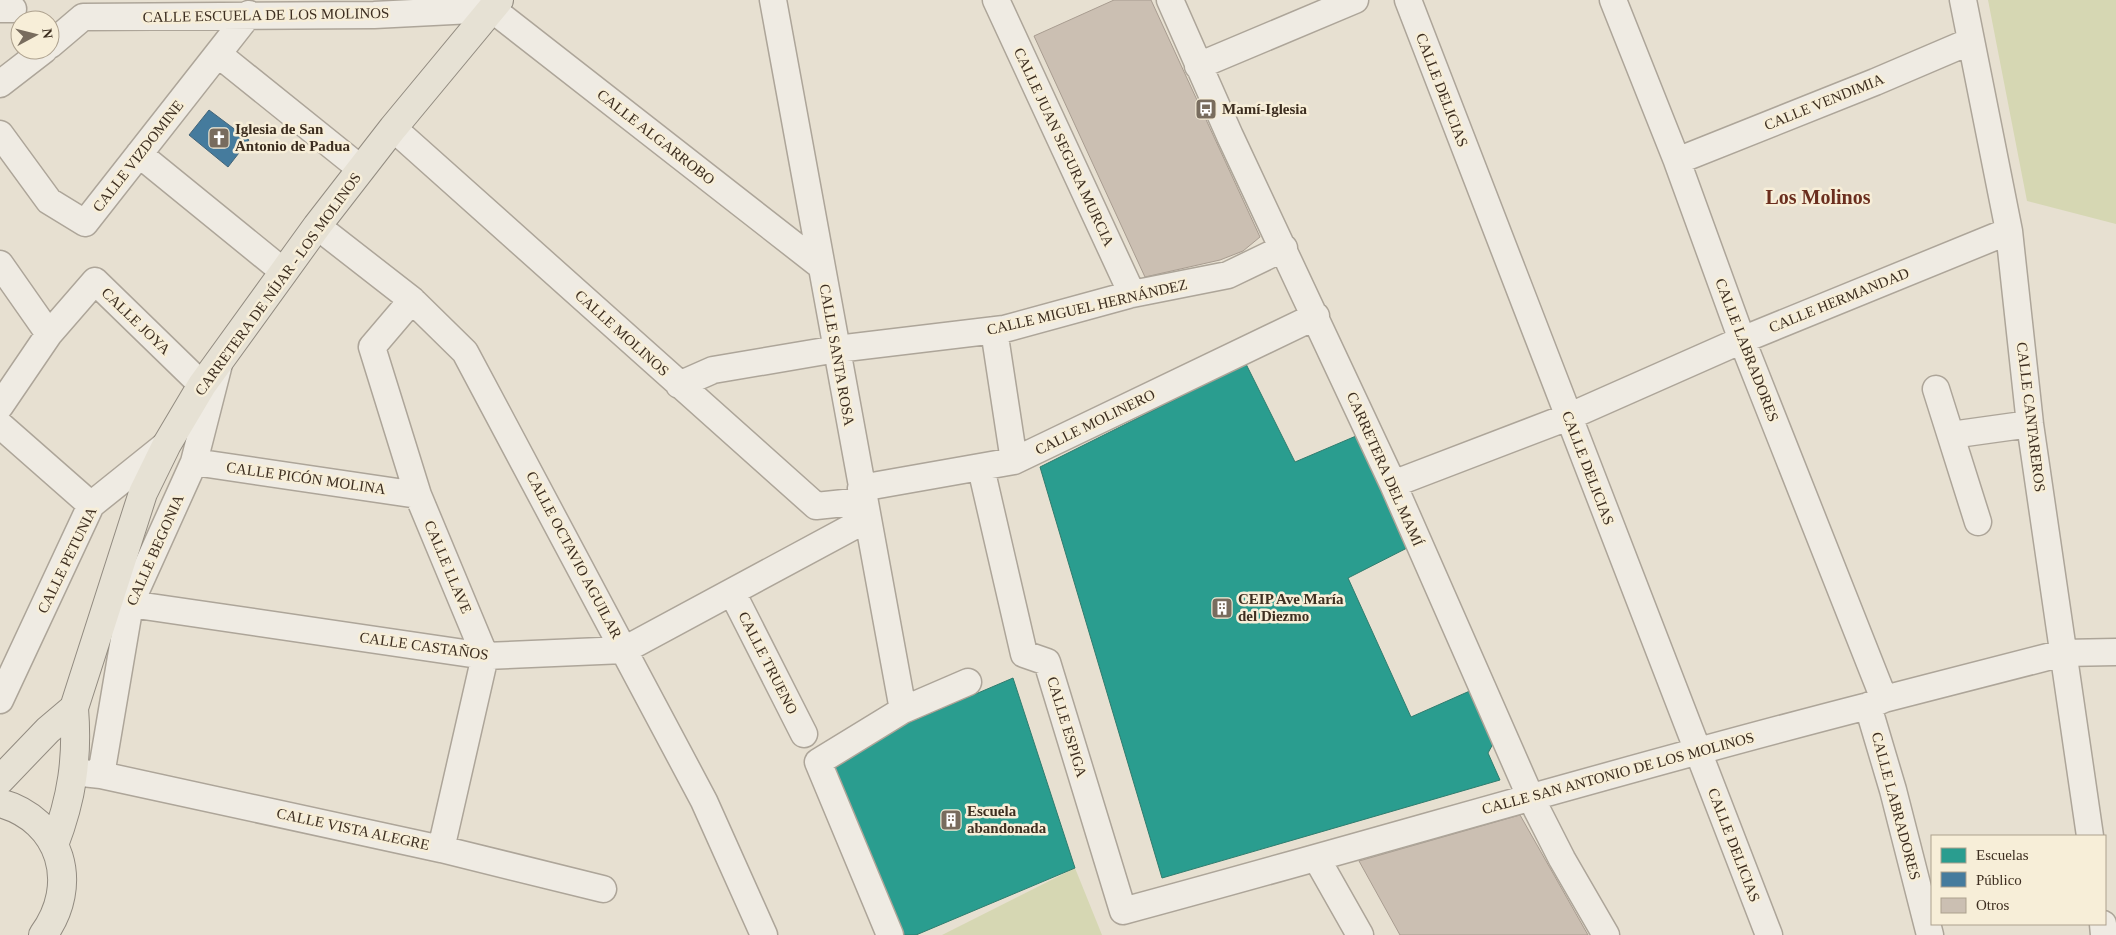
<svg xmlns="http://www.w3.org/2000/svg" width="2116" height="935" viewBox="0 0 2116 935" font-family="Georgia,serif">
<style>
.green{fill:#d6d7b3}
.schools{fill:#2a9d8f;stroke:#307c6e}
.public{fill:#457b9d;stroke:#436478}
.building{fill:#cbbfb2;stroke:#a89c90}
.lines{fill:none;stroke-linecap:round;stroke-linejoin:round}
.street-casing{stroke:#ada599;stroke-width:29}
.primary-casing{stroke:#928b80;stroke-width:30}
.street{stroke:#efebe3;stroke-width:26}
.primary{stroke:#e6e1d4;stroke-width:28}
.labels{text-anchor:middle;stroke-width:5;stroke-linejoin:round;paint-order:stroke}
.street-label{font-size:15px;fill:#3d2e20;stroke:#f7eed8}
.poi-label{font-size:15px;font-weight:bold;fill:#3d2e20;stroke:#f7eed8;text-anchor:start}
.district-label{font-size:20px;font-weight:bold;fill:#6b2e1e;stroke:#f7eed8}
</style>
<rect width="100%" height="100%" fill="#e7e0d1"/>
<path class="green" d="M1988 0H2116V224L2027 201Z
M1075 868 1102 935H942Z"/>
<path class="schools" d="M1246 364 1295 462 1356 436 1409 547 1348 578 1411 717 1472 690 1494 742 1488 753 1500 780 1162 878 1040 467Z
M1013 678 1075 868 916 935H890L826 758Z"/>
<path class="public" d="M209 110 249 140 228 167 189 135Z"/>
<path class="building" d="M1114 0H1151L1260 237 1243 251 1220 260 1145 277 1034 36Z
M1520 815 1588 935H1400L1359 861Z"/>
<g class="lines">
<g class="street-casing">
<path id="street" d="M773 0 903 710
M996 0 1132 294
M1170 0 1230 136 1393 484 1530 796 1562 859 1606 935
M1408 0 1769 935
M1613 0 1677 161 1742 340 1884 699
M1963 0 2009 231 2030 424 2090 836
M0 9H13
M50 45 83 17 374 15 492 9 821 266
M218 54 361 169
M1198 66 1355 0
M0 84 44 50
M393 128 816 506 863 501
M0 134 49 201 85 223 249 14
M139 154 284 272
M1677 161 1875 82 1971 41
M317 226 412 300 465 352 704 801 764 935
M0 264 49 334
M412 300 372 347 418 495 485 656 441 849
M994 330 1014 461
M679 385 713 370 837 349 1004 329 1132 294 1228 275 1284 248
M1936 389 1978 522
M0 406 49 334 95 281 202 385
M0 425 91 505
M1951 435 2030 424
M194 462 418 495
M981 468 1024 654 1047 662 1123 911C1372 844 1618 770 1868 706L1884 699 2063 653 2116 652
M1393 484 1568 417 1742 340 2009 231
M861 488 1014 461 1316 316
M732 592 804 734
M130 604 485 656 624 650 867 519
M0 700 91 505 167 444
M1868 706 1893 790 1930 935
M73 772 101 775 441 849 603 889
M101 775 130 604 194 462 220 360
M1317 859 1360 935
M2103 924 2104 935
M890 935 818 762 903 710 968 682"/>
</g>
<g class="primary-casing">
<path id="primary" d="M0 780 48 730 74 708
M0 803C62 820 80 885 43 935
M54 845C72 798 78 758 74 708L143 493 167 444 202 385 317 226 393 128 499 0"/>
</g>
<use href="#street" class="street"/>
<use href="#primary" class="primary"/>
</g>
<defs>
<g id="bus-square" transform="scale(1.125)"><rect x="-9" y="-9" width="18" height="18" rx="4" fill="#786c5e" stroke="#f7eed8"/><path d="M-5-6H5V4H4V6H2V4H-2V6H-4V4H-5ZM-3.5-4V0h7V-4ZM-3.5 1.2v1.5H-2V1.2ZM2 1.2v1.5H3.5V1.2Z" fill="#fff"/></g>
<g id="church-square" transform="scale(1.125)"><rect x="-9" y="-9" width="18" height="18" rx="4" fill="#786c5e" stroke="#f7eed8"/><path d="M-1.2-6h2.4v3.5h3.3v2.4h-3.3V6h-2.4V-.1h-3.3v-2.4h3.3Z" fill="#fff"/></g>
<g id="building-square" transform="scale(1.125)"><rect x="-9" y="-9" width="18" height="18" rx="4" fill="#786c5e" stroke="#f7eed8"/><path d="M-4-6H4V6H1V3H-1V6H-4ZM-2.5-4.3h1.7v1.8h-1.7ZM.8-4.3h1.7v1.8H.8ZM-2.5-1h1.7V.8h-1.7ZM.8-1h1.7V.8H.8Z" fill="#fff"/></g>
</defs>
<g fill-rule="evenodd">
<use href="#bus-square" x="1206" y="109"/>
<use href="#church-square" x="219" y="138"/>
<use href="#building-square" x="1222" y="608"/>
<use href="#building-square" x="951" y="820"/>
</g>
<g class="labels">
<g class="street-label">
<text transform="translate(266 15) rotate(-1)" y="5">CALLE ESCUELA DE LOS MOLINOS</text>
<text transform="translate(1442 90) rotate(69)" y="5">CALLE DELICIAS</text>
<text transform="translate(1824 102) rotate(-22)" y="5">CALLE VENDIMIA</text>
<text transform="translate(656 137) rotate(38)" y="5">CALLE ALGARROBO</text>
<text transform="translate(1064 147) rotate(65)" y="5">CALLE JUAN SEGURA MURCIA</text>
<text transform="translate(138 156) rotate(-52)" y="5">CALLE VIZDOMINE</text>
<text transform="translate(278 284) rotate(-54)" y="5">CARRETERA DE NÍJAR - LOS MOLINOS</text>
<text transform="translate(1839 300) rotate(-22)" y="5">CALLE HERMANDAD</text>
<text transform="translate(1087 307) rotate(-13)" y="5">CALLE MIGUEL HERNÁNDEZ</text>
<text transform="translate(136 321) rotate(44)" y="5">CALLE JOYA</text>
<text transform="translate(622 333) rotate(42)" y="5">CALLE MOLINOS</text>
<text transform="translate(1747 350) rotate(69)" y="5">CALLE LABRADORES</text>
<text transform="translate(837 355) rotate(80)" y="5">CALLE SANTA ROSA</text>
<text transform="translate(2031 417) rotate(83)" y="5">CALLE CANTAREROS</text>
<text transform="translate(1095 422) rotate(-26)" y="5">CALLE MOLINERO</text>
<text transform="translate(1588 468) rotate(69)" y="5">CALLE DELICIAS</text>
<text transform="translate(1385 469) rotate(66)" y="5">CARRETERA DEL MAMÍ</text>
<text transform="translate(306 478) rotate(8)" y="5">CALLE PICÓN MOLINA</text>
<text transform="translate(155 550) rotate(-66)" y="5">CALLE BEGONIA</text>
<text transform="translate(574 555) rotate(62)" y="5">CALLE OCTAVIO AGUILAR</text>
<text transform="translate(67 560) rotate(-64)" y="5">CALLE PETUNIA</text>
<text transform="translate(448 567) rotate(67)" y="5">CALLE LLAVE</text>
<text transform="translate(424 646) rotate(8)" y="5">CALLE CASTAÑOS</text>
<text transform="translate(768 663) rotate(63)" y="5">CALLE TRUENO</text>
<text transform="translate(1067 727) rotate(73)" y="5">CALLE ESPIGA</text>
<text transform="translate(1618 773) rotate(-15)" y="5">CALLE SAN ANTONIO DE LOS MOLINOS</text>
<text transform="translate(1896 806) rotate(75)" y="5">CALLE LABRADORES</text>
<text transform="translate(353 829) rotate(12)" y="5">CALLE VISTA ALEGRE</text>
<text transform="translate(1734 845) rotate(69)" y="5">CALLE DELICIAS</text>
</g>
<g class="poi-label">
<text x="1222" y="114">Mamí-Iglesia</text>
<text x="235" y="134">Iglesia de San<tspan x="235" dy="17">Antonio de Padua</tspan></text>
<text x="1238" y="604">CEIP Ave María<tspan x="1238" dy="17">del Diezmo</tspan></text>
<text x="967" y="816">Escuela<tspan x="967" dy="17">abandonada</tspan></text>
</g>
<g class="district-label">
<text x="1818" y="204">Los Molinos</text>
</g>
</g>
<rect x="1931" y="835" width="175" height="90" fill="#f7eed8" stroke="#ada18e"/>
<rect x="1941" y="848" width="25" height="15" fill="#2a9d8f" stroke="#ada18e"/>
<text x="1976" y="860" font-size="15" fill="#3d2e20">Escuelas</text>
<rect x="1941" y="872" width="25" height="15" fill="#457b9d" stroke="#ada18e"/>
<text x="1976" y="885" font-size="15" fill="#3d2e20">Público</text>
<rect x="1941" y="898" width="25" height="15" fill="#cbbfb2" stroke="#ada18e"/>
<text x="1976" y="910" font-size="15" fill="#3d2e20">Otros</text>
<g transform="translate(35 35) rotate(83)"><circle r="24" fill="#f7eed8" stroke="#ada18e"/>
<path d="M0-4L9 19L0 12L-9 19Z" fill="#786c5e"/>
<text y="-8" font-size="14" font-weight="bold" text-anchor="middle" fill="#3d2e20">N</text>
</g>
</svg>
